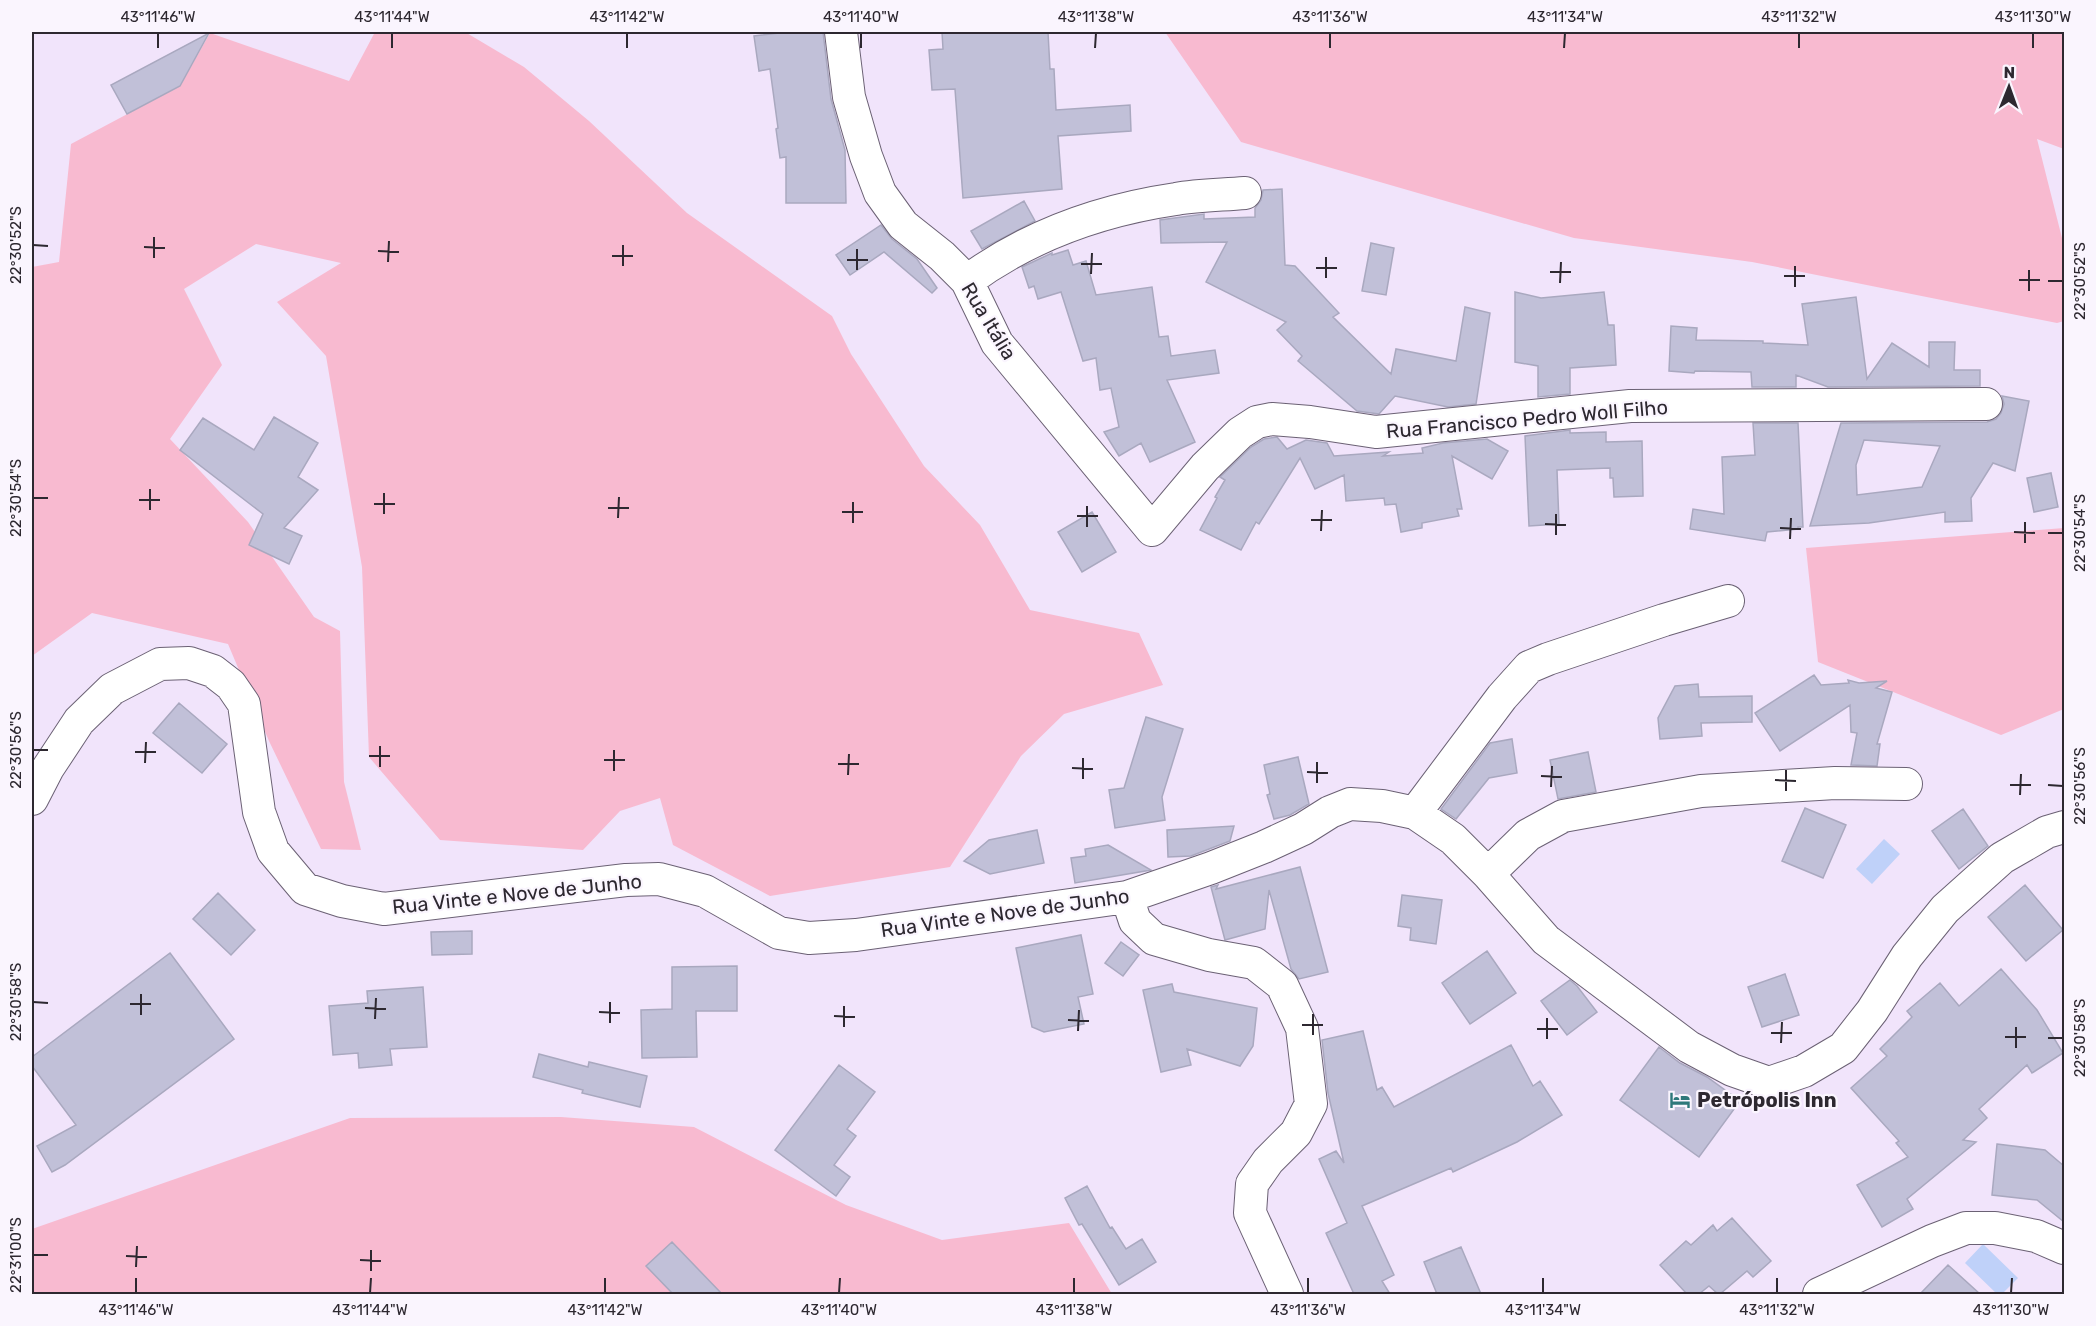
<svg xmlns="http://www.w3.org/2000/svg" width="2096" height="1326" viewBox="0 0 2096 1326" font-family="Rubik,sans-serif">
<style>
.green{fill:#f8bad0}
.water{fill:#bfd1f9}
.building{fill:#c1c0d8;stroke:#a9a8bf;stroke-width:1.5;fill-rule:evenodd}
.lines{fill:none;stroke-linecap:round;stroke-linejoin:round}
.minor-casing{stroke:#6b6174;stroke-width:34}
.minor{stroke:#fff;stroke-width:32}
.ticks{fill:none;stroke:#2d2830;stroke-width:2}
.labels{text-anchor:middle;stroke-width:4.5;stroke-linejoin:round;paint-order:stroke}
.street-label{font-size:20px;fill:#2d2830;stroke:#faf5fe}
.poi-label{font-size:20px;font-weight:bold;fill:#2d2830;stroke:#faf5fe;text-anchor:start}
.neatline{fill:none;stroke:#2d2830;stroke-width:2}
.ticks-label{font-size:15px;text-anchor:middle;fill:#2d2830}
</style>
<rect width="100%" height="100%" fill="#f1e4fb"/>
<path class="green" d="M375 32H465L524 67 589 121 687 213 832 316 851 354 924 466 980 525 1030 610 1139 633 1163 685 1064 714 1021 756 950 867 770 896 673 845 660 798 620 811 583 850 440 840 369 757 362 567 326 356 277 302 341 263 256 244 184 289 222 365 170 439 248 522 314 617 340 631 344 782 361 850 321 849 269 741 228 644 92 613 32 656V267L59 262 71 144 180 86 210 33 349 81Z
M1165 32H2064V149L2037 139 2064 246V321L2057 323 1752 262 1574 238 1241 142Z
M2064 528V709L2001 735 1818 662 1806 548Z
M561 1117 694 1127 846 1205 942 1240 1069 1223 1112 1294H32V1229L350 1118Z"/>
<path class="water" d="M1884 839 1900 854 1872 884 1856 869Z
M1983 1244 2018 1278 2002 1294H1997L1965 1263Z"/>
<path class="building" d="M788 32H823L831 99 845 150 846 203H786V157L780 158 776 129 778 128 770 69 759 71 754 36Z
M942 32H1048L1050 69H1054L1056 110 1130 105 1131 131 1058 136 1062 189 963 198 955 89 932 90 929 50 943 49Z
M209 33 180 86 127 114 111 85Z
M1282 189 1285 265 1295 266 1339 313 1333 317 1391 374 1396 349 1456 361 1465 307 1490 313 1476 404 1448 407 1395 396 1379 414 1357 411 1298 361 1302 356 1277 330 1286 322 1206 282 1227 242 1161 243 1160 220 1204 214V219L1255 217V208L1261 200 1263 190Z
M1024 201 1035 221 982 249 971 231Z
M881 225 892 239 917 259 937 288 932 293 884 252 850 275 836 255Z
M1371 243 1394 248 1386 295 1362 291Z
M1068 250 1073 265 1086 261 1096 295 1152 287 1159 337 1168 336 1171 356 1215 350 1219 373 1167 380 1195 442 1150 462 1141 443 1119 456 1104 432 1119 427 1111 388 1100 390 1096 358 1083 361 1061 292 1038 299 1034 286 1029 288 1022 267 1052 253V255Z
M1515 292 1541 298 1604 292 1608 325H1614L1616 365 1570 368V394L1538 397V366L1515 362Z
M1856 297 1867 379 1892 343 1929 367V342H1955L1954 370H1980V386L1828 387 1796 375V387H1752L1751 372 1695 371 1694 373 1669 371 1671 326 1697 328 1696 340 1763 341V343L1808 345 1802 304Z
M2002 396 2029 401 2015 471 1993 463 1971 498 1972 521 1945 522V512L1869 523 1810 526 1841 423 1987 422 1996 419 2001 413 2004 404ZM1864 440 1940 446 1922 487 1857 495 1856 465Z
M274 417 318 443 298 477 318 490 284 528 302 536 289 564 249 545 263 514 180 450 203 418 254 450Z
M1753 423H1798L1803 527H1798V529L1767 532 1765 541 1690 529 1693 509 1724 514 1722 457 1755 455Z
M1570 430V433L1606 432V442L1642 441 1643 496 1614 497 1613 478H1610V468L1557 470 1559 524 1529 526 1525 436Z
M1277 437 1287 449 1306 440 1327 443 1334 456 1389 452 1383 456 1423 453 1422 448 1443 443 1487 439 1508 451 1492 479 1452 456 1462 509H1457L1459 516 1422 523V528L1401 532 1396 504 1385 505 1384 498 1346 501 1344 475 1315 489 1300 458 1259 524 1256 522 1241 550 1200 530 1217 498 1215 497 1225 480 1220 477 1251 447 1264 439Z
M2051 473 2058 507 2034 512 2027 478Z
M1092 512 1116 552 1082 572 1058 532Z
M1814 675 1821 685 1849 683 1848 680 1859 683 1887 681 1876 688 1892 692 1877 744H1880L1877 766 1851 765 1857 733 1851 732 1850 705 1780 751 1755 713Z
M1698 684 1699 697 1752 696V722L1701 723 1702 736 1660 739 1658 718 1675 686Z
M179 703 227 744 202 773 153 733Z
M1146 717 1183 729 1162 797 1165 820 1115 828 1109 790 1124 788Z
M1512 739 1517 773 1489 778 1456 819 1441 809 1490 743Z
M1588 752 1596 792 1558 799 1550 760Z
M1298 757 1309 804 1290 815 1274 819 1267 795 1270 794 1264 765Z
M1805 808 1846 825 1823 878 1782 861Z
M1963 809 1988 846 1959 869 1932 831Z
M1234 826 1230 841 1191 856 1168 857 1167 830Z
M1037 830 1044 863 990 874 964 861 989 840Z
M1108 845 1151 870 1075 883 1071 858 1086 856 1085 849Z
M1300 867 1328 972 1299 979 1291 969 1269 890 1265 929 1225 940 1211 887 1218 885 1216 889Z
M2025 885 2063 930 2026 961 1988 917Z
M218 893 255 930 231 955 193 919Z
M1402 895 1442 900 1436 944 1410 940 1411 928 1398 926Z
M472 931V954L432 955 431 932Z
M1081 935 1093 994 1078 997 1084 1024 1044 1032 1032 1027 1016 948Z
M1121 942 1139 955 1123 976 1105 963Z
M1487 951 1516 993 1470 1024 1442 983Z
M170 953 234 1039 65 1165 52 1172 37 1146 76 1125 32 1066V1057Z
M737 966V1011H696L697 1057 642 1058 641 1010 672 1009V967Z
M2001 969 2037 1010 2063 1053 2032 1073 2027 1065 1979 1109 1987 1118 1963 1140 1976 1142 1907 1199 1913 1209 1882 1227 1857 1185 1908 1157 1896 1143 1899 1141 1851 1088 1887 1056 1880 1049 1912 1017 1907 1011 1940 983 1959 1006Z
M1785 974 1799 1015 1762 1027 1748 987Z
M1570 980 1577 986 1597 1012 1567 1035 1541 1001Z
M1172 984 1174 992 1257 1008 1253 1046 1240 1066 1187 1049 1191 1065 1161 1072 1143 990Z
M423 987 427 1047 390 1049 392 1065 359 1068 358 1053 333 1055 329 1006 368 1003 367 991Z
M1363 1031 1377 1090 1382 1087 1394 1107 1511 1045 1533 1086 1540 1081 1562 1115 1517 1142 1453 1172 1451 1168 1362 1206 1394 1275 1382 1281 1390 1294H1354L1326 1233 1347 1223 1319 1159 1336 1151 1344 1163 1328 1093 1322 1040Z
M1659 1047 1680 1063 1707 1077 1740 1101 1699 1157 1620 1100Z
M539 1054 588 1067 589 1062 647 1076 640 1107 582 1093 583 1090 533 1077Z
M839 1065 875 1092 847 1129 856 1136 834 1165 850 1177 836 1196 775 1150Z
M1997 1144 2045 1150 2064 1166V1222L2037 1200 1992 1195Z
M1087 1186 1110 1228 1112 1227 1126 1249 1142 1239 1156 1262 1119 1285 1082 1224 1079 1225 1065 1198Z
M1732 1218 1771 1261 1753 1277 1747 1271 1720 1294H1718L1709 1286 1699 1294H1687L1660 1265 1686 1241 1691 1245 1713 1225 1717 1231Z
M672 1242 722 1294H673L646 1266Z
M1461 1247 1481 1294H1437L1424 1262Z
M1948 1265 1980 1294H1920Z"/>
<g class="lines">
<g class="minor-casing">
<path id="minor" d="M841 32 849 97 866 156 880 193 903 225 942 256 967 281 997 343 1152 530 1205 467 1240 433 1257 422 1272 419 1310 422 1376 432 1630 406 1986 404
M967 281C1028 236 1101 210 1176 199 1198 195 1222 195 1245 193
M32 799 48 768 79 721 112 689 160 664 189 663 213 671 231 685 244 704 259 812 273 851 305 889 342 901 384 909 626 880 659 879 705 891 779 933 809 938 856 935 1127 897 1211 868 1264 847 1303 829 1330 812 1350 804 1382 806 1415 813 1453 839 1488 874 1546 940 1689 1047 1732 1070 1769 1083 1804 1071 1843 1048 1872 1011 1907 956 1945 909 2002 858 2047 832 2064 827
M1415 813 1502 697 1529 667 1548 659 1664 620 1728 601
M1488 874 1528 835 1563 816 1701 791 1835 783 1906 784
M1127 897 1135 921 1154 939 1209 955 1254 963 1282 985 1302 1028 1311 1104 1296 1133 1268 1161 1252 1184 1250 1213 1287 1294
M1819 1294 1932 1241 1966 1228H1995L2036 1236 2064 1248"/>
</g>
<use href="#minor" class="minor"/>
</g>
<path class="ticks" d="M158 48V33M392 48V33M627 48V33M861 48V33M1095 48 1096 33M1330 48V33M1564 48 1565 33M1799 48V33M2033 48V33M33 245 48 246M144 247 165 248M378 251 399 252M612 256H633M154 258V237M847 260H868M388 262 389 241M1081 264H1102M623 266V245M1316 268H1337M857 270V249M1550 272H1571M1091 274 1092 253M1784 276H1805M1326 278V257M2019 280H2040M2048 281H2063M1560 283 1561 262M1795 287V266M2029 291V270M33 498H48M139 500H160M374 504H395M608 508H629M150 510V489M842 512H863M384 514V493M1077 516H1098M618 518 619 497M1311 520H1332M853 523V502M1545 524 1566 525M1087 527V506M1780 528 1801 529M1321 531 1322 510M2014 532 2035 533M2048 533H2063M1556 535V514M1790 539 1791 518M2025 543V522M33 750H48M135 752H156M369 756H390M604 760H625M145 763 146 742M838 764H859M380 767V746M1072 768 1093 769M614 771V750M1307 772 1328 773M848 775 849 754M1541 776 1562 777M1083 779V758M1775 780 1796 781M1317 783V762M2010 785H2031M2048 785 2063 786M1551 787 1552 766M1786 791V770M2020 795 2021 774M33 1002 48 1003M130 1004H151M365 1008 386 1009M599 1012 620 1013M141 1015V994M834 1016 855 1017M375 1019 376 998M1068 1020 1089 1021M610 1023V1002M1302 1025H1323M844 1027V1006M1537 1029H1558M1078 1031 1079 1010M1771 1033H1792M1313 1035V1014M2005 1037H2026M2048 1038H2063M1547 1039V1018M1781 1043 1782 1022M2016 1048V1027M33 1255H48M126 1256 147 1257M360 1260 381 1261M136 1267 137 1246M371 1271V1250M136 1293V1278M370 1293 371 1278M605 1293V1278M839 1293 840 1278M1074 1293V1278M1308 1293V1278M1543 1293V1278M1777 1293V1278M2011 1293 2012 1278"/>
<defs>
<g id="hotel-bare" transform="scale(1.62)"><path d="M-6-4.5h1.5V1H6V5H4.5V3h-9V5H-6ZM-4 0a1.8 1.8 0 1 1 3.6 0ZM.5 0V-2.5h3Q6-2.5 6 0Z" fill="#2e787a" stroke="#faf5fe" stroke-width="2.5" paint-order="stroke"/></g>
</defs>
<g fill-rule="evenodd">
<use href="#hotel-bare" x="1680" y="1100"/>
</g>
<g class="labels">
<g class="street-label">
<text transform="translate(989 321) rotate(59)" y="7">Rua Itália</text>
<text transform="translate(1527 419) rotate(-5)" y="7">Rua Francisco Pedro Woll Filho</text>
<text transform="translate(517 894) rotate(-6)" y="7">Rua Vinte e Nove de Junho</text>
<text transform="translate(1005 913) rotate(-8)" y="7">Rua Vinte e Nove de Junho</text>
</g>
<g class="poi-label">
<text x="1697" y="1107">Petrópolis Inn</text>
</g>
</g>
<rect width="2096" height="1326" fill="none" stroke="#faf5fe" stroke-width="66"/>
<g transform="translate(2009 87) rotate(1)" stroke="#faf5fe" stroke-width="4.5" paint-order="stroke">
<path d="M0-4.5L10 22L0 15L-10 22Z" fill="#2d2830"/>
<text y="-9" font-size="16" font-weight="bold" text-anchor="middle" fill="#2d2830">N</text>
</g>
<rect x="33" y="33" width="2030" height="1260" class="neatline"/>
<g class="ticks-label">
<text x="158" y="22">43°11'46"W</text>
<text x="392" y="22">43°11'44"W</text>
<text x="627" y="22">43°11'42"W</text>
<text x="861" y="22">43°11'40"W</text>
<text x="1096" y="22">43°11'38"W</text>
<text x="1330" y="22">43°11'36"W</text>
<text x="1565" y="22">43°11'34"W</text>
<text x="1799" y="22">43°11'32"W</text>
<text x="2033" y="22">43°11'30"W</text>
<text transform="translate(16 245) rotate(-90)" y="5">22°30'52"S</text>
<text transform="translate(2080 281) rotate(-90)" y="5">22°30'52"S</text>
<text transform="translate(16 498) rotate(-90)" y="5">22°30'54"S</text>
<text transform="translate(2080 533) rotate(-90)" y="5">22°30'54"S</text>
<text transform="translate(16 750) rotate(-90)" y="5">22°30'56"S</text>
<text transform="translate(2080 786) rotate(-90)" y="5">22°30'56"S</text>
<text transform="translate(16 1002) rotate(-90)" y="5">22°30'58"S</text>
<text transform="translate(2080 1038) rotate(-90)" y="5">22°30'58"S</text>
<text transform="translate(16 1255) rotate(-90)" y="5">22°31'00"S</text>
<text x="136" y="1315">43°11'46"W</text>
<text x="370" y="1315">43°11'44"W</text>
<text x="605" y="1315">43°11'42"W</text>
<text x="839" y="1315">43°11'40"W</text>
<text x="1074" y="1315">43°11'38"W</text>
<text x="1308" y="1315">43°11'36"W</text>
<text x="1543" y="1315">43°11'34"W</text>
<text x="1777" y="1315">43°11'32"W</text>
<text x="2011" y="1315">43°11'30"W</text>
</g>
</svg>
